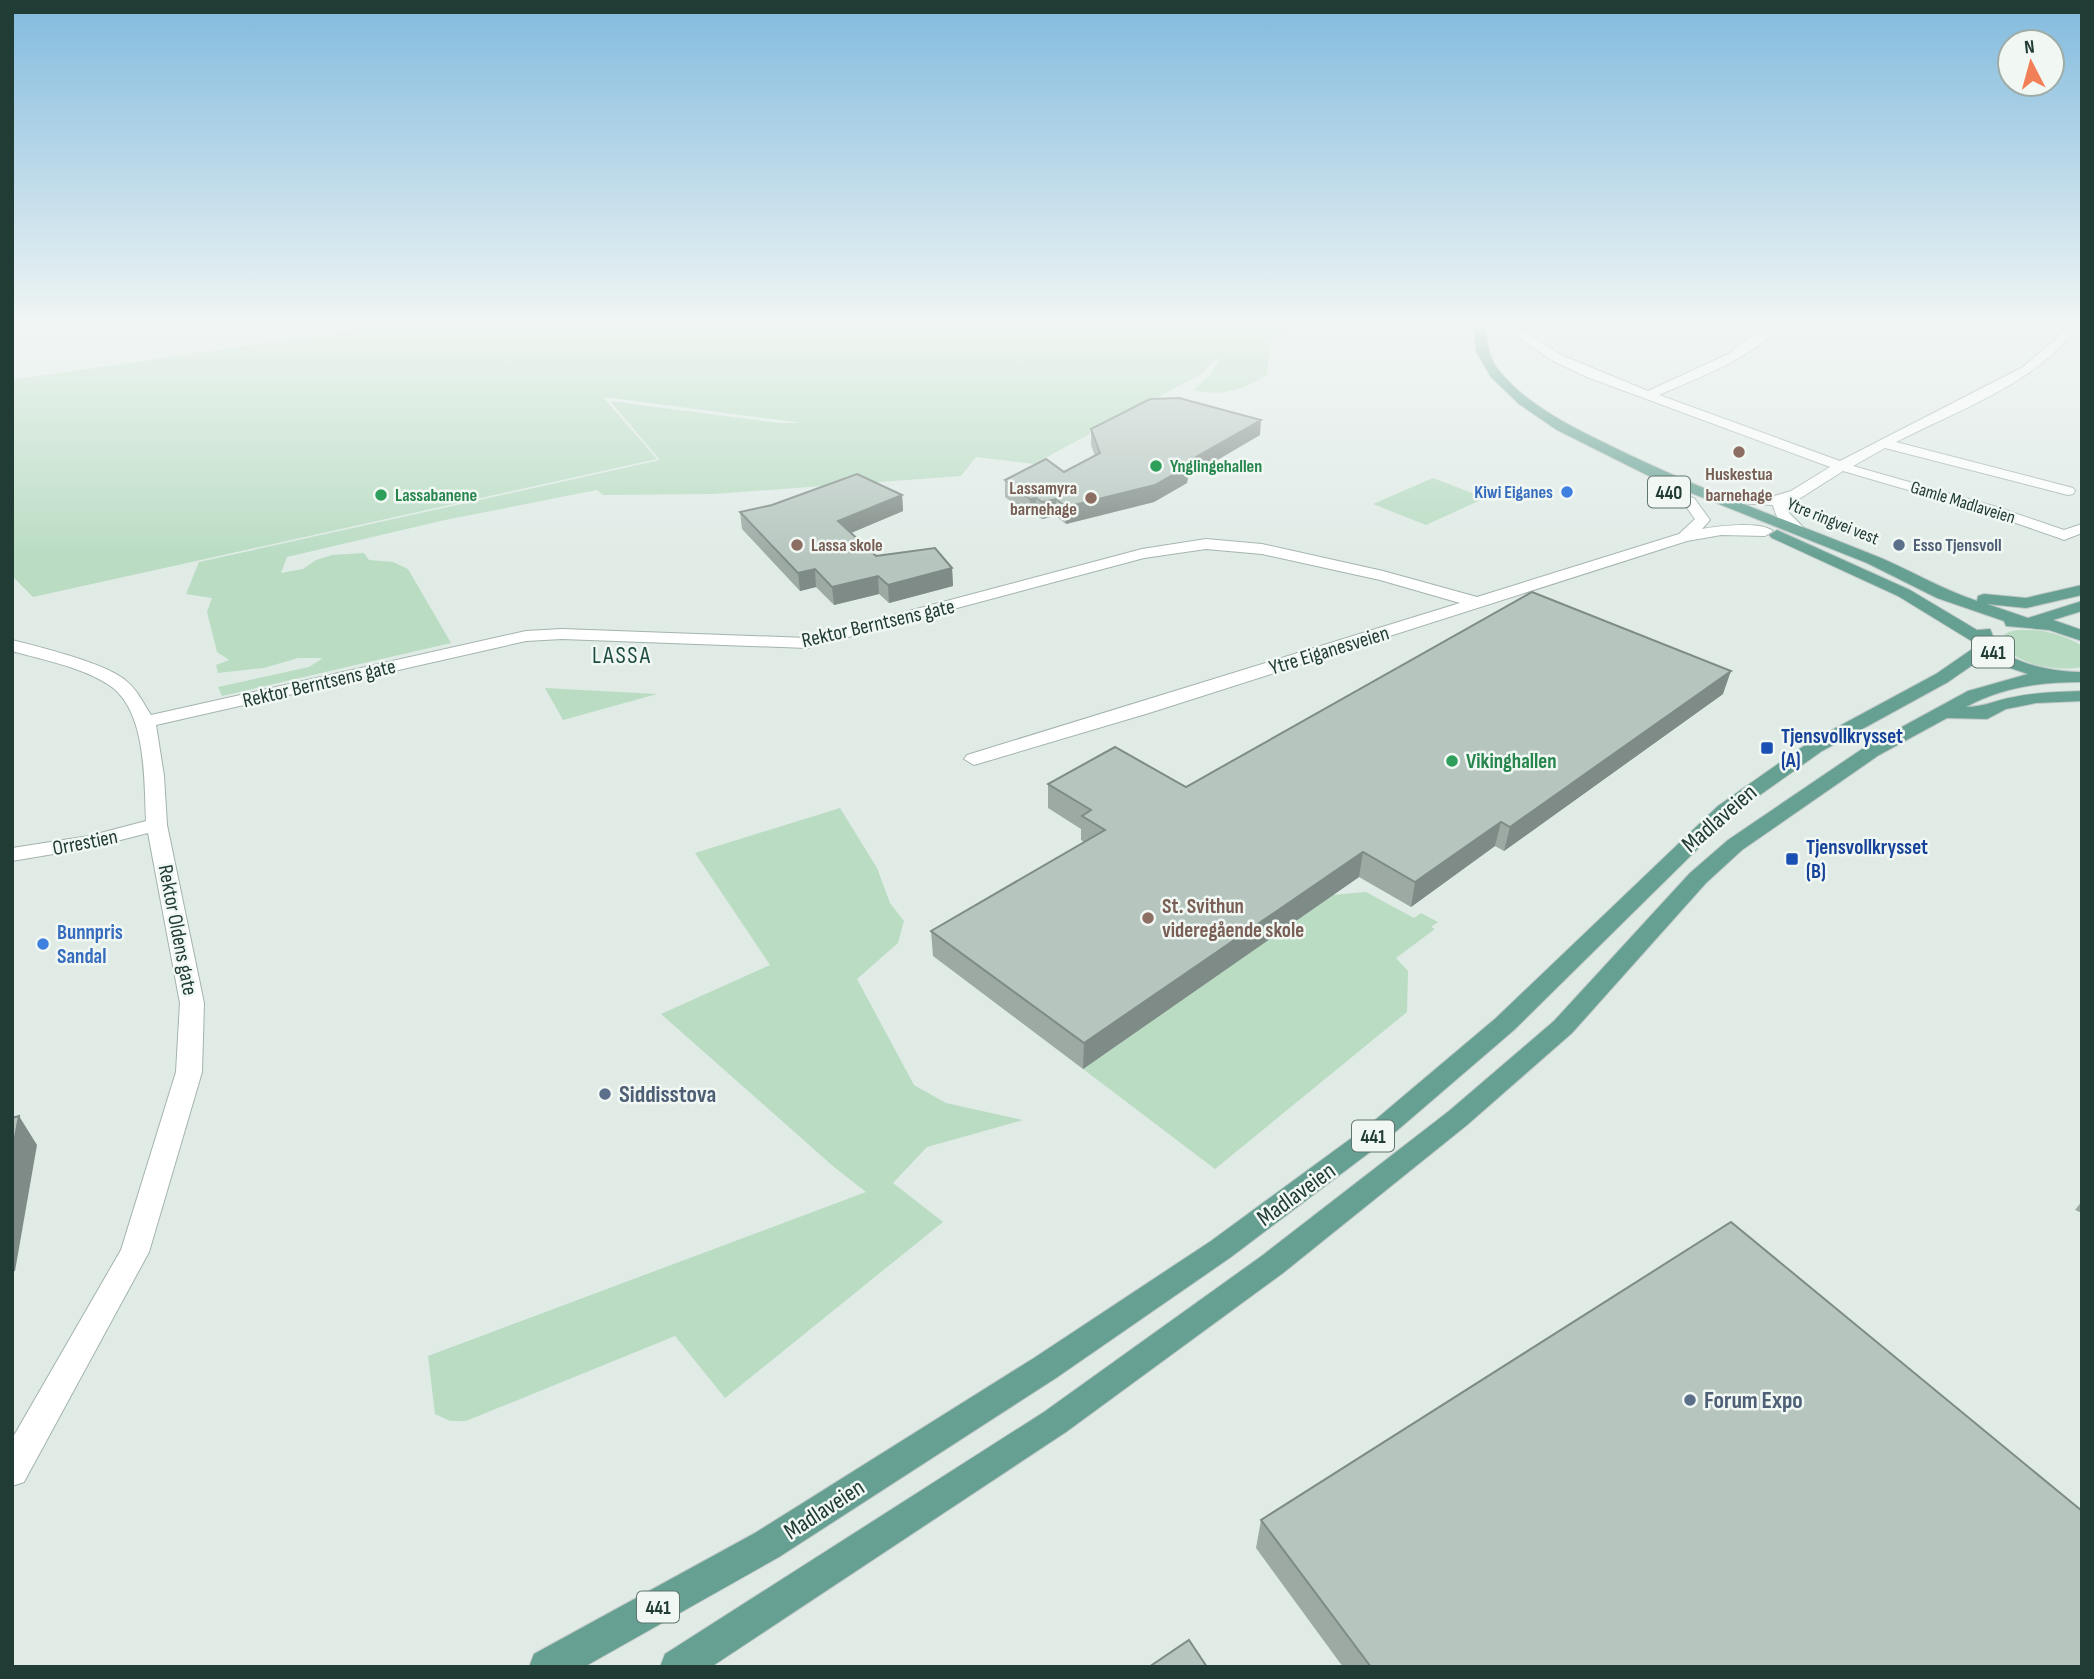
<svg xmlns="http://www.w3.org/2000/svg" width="2094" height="1679" viewBox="0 0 2094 1679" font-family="'Sofia Sans Condensed',sans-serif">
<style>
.green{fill:#b9dcc3}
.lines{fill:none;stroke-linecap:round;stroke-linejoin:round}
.minor-casing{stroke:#a3b3ad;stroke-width:2}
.major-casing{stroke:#c1c8c6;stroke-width:2}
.minor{fill:#fff;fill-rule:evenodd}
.major{fill:#65a092;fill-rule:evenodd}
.wall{fill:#9daaa4}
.shaded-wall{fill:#7f8b86}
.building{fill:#b6c6bf;stroke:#7f8b86;stroke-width:2}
.education-dot{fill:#8d6e63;stroke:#f1f8f4;stroke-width:2.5}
.leisure-dot{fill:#2e9e5b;stroke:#f1f8f4;stroke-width:2.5}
.shop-dot{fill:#3f7fe0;stroke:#f1f8f4;stroke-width:2.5}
.service-dot{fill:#5c6f8a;stroke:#f1f8f4;stroke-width:2.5}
.transit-dot{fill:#1a4fb4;stroke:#f1f8f4;stroke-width:2.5}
.labels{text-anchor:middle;stroke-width:5;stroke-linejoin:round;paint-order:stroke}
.far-leisure-label{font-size:18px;font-weight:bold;fill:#27864d;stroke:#f1f8f4;text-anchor:start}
.far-education-label{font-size:18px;font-weight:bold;fill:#785e54;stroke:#f1f8f4}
.far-shop-label{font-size:18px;font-weight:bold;fill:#366cbe;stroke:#f1f8f4;text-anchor:end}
.far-street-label{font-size:18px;fill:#213b35;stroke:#f1f8f4}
.far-service-label{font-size:18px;font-weight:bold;fill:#4e5e75;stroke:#f1f8f4;text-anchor:start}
.shield{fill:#f1f8f4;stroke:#5f746e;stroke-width:2}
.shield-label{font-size:19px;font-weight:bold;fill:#213b35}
.street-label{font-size:21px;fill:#213b35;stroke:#f1f8f4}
.transit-label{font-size:21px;font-weight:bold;fill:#164399;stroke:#f1f8f4;text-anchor:start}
.leisure-label{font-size:21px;font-weight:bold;fill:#27864d;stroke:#f1f8f4;text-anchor:start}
.education-label{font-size:21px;font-weight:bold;fill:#785e54;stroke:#f1f8f4;text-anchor:start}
.shop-label{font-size:21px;font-weight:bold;fill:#366cbe;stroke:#f1f8f4;text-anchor:start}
.quarter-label{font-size:24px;letter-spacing:2px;fill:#1d4d42;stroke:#f1f8f4}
.near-street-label{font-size:24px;fill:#213b35;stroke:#f1f8f4}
.near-service-label{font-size:24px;font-weight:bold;fill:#4e5e75;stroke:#f1f8f4;text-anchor:start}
</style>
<rect width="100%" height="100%" fill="#e0ebe6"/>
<path class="green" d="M397 324H1303L1270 343 1267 375C1242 390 1222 397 1194 390L1211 374 1221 355 1201 374 1034 464 976 457 961 476 713 494 603 495 597 490 445 520 287 557 281 573 303 569 316 560 332 555 364 553 369 560 393 562 408 569 451 643 222 696 218 687 309 667 323 658H298L264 668 218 673 216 665 229 660 217 652 207 612 212 598 186 594 199 562 660 460 610 401 780 423H802L603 397 657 459 33 597 12 576V380Z
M1433 478 1485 498 1426 525 1373 504Z
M2019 630C2041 629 2063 634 2082 646V667C2057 672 2013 665 2001 641 2004 632 2010 631 2019 630Z
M545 688 657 694 563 720Z
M840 808 877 868 890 903 904 921 898 943 857 979 914 1085 946 1103 1023 1120 927 1147 893 1183 943 1222 725 1398 675 1336 466 1421H450L435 1414 428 1356 866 1192 834 1167 661 1014 770 965 695 853Z
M1366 892 1414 918 1421 913 1438 922 1431 927 1435 929 1396 958 1408 971 1407 1012 1215 1169 1083 1069 1332 895Z"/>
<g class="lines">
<g class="minor-casing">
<path id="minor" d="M1499 324H1513L1561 355 1648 391 1728 354 1768 324H1781C1750 360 1701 376 1659 395L1840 461 2023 367 2056 339 2068 324H2080C2036 384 1960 409 1896 442L2073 488 2075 491 2073 494 2068 495 1885 448 1853 466 1997 507 2064 530 2082 524V533L2064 540 2059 538 1987 513 1843 471 1788 506 1789 513 1803 527 1795 532C1783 529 1775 516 1773 505L1717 502 1710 498 1717 494 1771 497 1791 491 1830 467 1587 377 1553 361Z
M1689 497 1694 498 1710 520 1702 529C1718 526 1760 521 1773 531L1765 536 1721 535 1687 541 1149 713 974 765 964 759 967 755 1460 603 1380 580 1262 554 1206 549 1144 558 807 648 562 639 526 641 156 725 164 776 167 825 204 1003 202 1072 149 1252 24 1482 12 1486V1439L121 1250 176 1072 180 1003 148 833 89 848 12 861V848L89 836 146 821C144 781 147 710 109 685 82 667 43 660 12 651V640C40 647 105 663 125 680 137 689 143 703 151 715L526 631 562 629 807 638 1142 549 1206 539 1262 544 1383 571 1477 597 1679 534 1695 519 1682 501Z"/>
</g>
<g class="major-casing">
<path id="major" d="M1474 324H1486C1487 343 1488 358 1501 373 1530 407 1572 427 1611 446 1695 488 1784 519 1871 554 1907 568 1940 589 1977 601L1978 596 1984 594 2026 598 2082 585V595L2026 608 1987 604 2028 618 2082 601V611L2053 620 2082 630V641L2049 630 2006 626 2004 621 1937 598 1867 563 1651 477 1557 430 1519 404 1491 377 1476 351Z
M1777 530 1910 590 1977 630 1990 629C1993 634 1993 640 1997 645 2011 665 2059 672 2082 672V682C2041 682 2002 687 1966 707 1984 707 1996 700 2014 697 2037 692 2059 692 2082 691V701L2036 703 2006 709 1987 719 1947 718 1879 755 1742 850 1706 883 1572 1033 1467 1125 1283 1273 1066 1432 711 1667H660L665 1654 1044 1412 1263 1255 1449 1111 1554 1021 1690 873 1728 840 1865 747 1968 691 2028 674 2001 665 1987 655 1948 682 1822 751 1733 814 1514 1030 1386 1140 1231 1257 1056 1378 779 1557 584 1667H529L534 1654 755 1533 1034 1358 1211 1241 1368 1126 1496 1018 1718 806 1808 743 1936 674 1978 645 1898 596 1772 538 1769 535Z"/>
</g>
<use href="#minor" class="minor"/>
<use href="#major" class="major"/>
</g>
<path class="wall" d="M1091 429 1260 435 1188 477 1187 483 1154 502 1066 524 1056 516 1042 519 1036 515 1030 516 1005 497V480L1064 472 1095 456 1091 445Z
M902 495 903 511 851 533 876 556 952 568 953 586 889 603 879 594 834 605 816 587 800 591 742 529 740 512Z
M1723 694 1504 851 1495 846 1411 907 1359 877 1083 1069 933 956 931 931 1084 842 1081 840V829L1048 808V784L1186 787Z
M2082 1201V1213L2075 1210Z
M1261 1520 2082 1667H1343L1256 1548Z"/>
<path class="shaded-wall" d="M1261 420 1260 435 1188 477 1187 483 1154 502 1066 524V507L1182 465Z
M902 495 903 511 839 538 838 521Z
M1036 498V515L1030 516V499Z
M1056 499V516L1042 519V502Z
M952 568 953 586 889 603 888 585Z
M815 569 816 587 800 591 798 573Z
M878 576 879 594 834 605 832 587Z
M1731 671 1723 694 1504 851 1510 827Z
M1501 822 1495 846 1411 907 1415 882Z
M1363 852 1359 877 1083 1069 1084 1043Z
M19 1116 37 1145 15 1271 12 1272V1153Z"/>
<path class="building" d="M1179 398 1261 420 1182 465 1188 466 1155 485 1066 507 1056 499 1042 502 1036 498 1030 499 1005 480 1046 459 1064 472 1100 453 1091 429 1150 399Z
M857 474 902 495 838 521 876 556 935 548 952 568 888 585 878 576 832 587 815 569 798 573 740 512 772 505Z
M1532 592 1731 671 1510 827 1501 822 1415 882 1363 852 1084 1043 931 931 1105 830 1082 816 1091 810 1048 784 1115 747 1186 787Z
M19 1116 12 1153V1118Z
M1731 1222 2082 1511V1667H1371L1261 1520Z
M1189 1640 1207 1667H1149Z"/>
<linearGradient id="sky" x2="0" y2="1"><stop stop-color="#81bade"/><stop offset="0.58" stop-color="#f1f6f4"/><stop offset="1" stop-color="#f1f6f4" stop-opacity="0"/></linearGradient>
<rect width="2094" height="559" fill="url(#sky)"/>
<g class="education-dot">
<circle cx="1739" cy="452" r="7"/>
<circle cx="1091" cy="498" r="7"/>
<circle cx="797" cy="545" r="7"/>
<circle cx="1148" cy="918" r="7"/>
</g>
<g class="leisure-dot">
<circle cx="1156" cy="466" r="7"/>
<circle cx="381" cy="495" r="7"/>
<circle cx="1452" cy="761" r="7"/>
</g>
<g class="shop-dot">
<circle cx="1567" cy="492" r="7"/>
<circle cx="43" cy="944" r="7"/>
</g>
<g class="service-dot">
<circle cx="1899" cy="545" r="7"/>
<circle cx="605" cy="1094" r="7"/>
<circle cx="1690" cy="1400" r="7"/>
</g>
<g class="transit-dot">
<rect x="1760" y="741" width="14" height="14" rx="3.5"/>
<rect x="1785" y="852" width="14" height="14" rx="3.5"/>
</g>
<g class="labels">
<g class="far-leisure-label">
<text x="1170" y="472">Ynglingehallen</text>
<text x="395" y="501">Lassabanene</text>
</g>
<g class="far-education-label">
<text x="1739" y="480">Huskestua<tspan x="1739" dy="21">barnehage</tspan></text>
<text x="1077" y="494" text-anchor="end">Lassamyra<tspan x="1077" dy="21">barnehage</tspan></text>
<text x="811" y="551" text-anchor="start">Lassa skole</text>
</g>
<g class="far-shop-label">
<text x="1553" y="498">Kiwi Eiganes</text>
</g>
<g class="far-street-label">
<text transform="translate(1963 502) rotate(17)" y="6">Gamle Madlaveien</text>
<text transform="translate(1833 521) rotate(22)" y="6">Ytre ringvei vest</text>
</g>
<g class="far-service-label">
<text x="1913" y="551">Esso Tjensvoll</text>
</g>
<g class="shield">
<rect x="1648" y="476.5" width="42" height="31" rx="5"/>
<rect x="1972" y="636.5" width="42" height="31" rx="5"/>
<rect x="1352" y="1120.5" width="42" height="31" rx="5"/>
<rect x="637" y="1591.5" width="42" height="31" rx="5"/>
</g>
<g class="shield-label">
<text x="1669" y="499">440</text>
<text x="1993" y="659">441</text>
<text x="1373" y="1143">441</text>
<text x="658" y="1614">441</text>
</g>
<g class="street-label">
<text transform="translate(878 623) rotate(-13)" y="7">Rektor Berntsens gate</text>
<text transform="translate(1329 650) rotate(-17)" y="7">Ytre Eiganesveien</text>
<text transform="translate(319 683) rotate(-13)" y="7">Rektor Berntsens gate</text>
<text transform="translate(85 842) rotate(-11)" y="7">Orrestien</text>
<text transform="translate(178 930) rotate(79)" y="7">Rektor Oldens gate</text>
</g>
<g class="transit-label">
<text x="1781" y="743">Tjensvollkrysset<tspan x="1781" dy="24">(A)</tspan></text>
<text x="1806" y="854">Tjensvollkrysset<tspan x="1806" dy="24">(B)</tspan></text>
</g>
<g class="leisure-label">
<text x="1466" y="768">Vikinghallen</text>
</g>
<g class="education-label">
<text x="1162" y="913">St. Svithun<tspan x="1162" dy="24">videregående skole</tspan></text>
</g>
<g class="shop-label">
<text x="57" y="939">Bunnpris<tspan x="57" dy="24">Sandal</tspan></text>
</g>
<g class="quarter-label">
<text x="622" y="663">LASSA</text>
</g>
<g class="near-street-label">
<text transform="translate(1719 818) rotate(-41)" y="8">Madlaveien</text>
<text transform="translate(1296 1194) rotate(-36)" y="8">Madlaveien</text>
<text transform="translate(824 1509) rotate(-33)" y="8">Madlaveien</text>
</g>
<g class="near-service-label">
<text x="619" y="1102">Siddisstova</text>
<text x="1704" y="1408">Forum Expo</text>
</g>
</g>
<rect width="2094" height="1679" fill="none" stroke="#213b35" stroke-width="28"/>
<g transform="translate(2031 63) rotate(354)"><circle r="33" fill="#f1f8f4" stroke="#9eaca8" stroke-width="2"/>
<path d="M0-5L12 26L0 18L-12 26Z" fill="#f18058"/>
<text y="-10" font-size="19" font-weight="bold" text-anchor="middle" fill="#213b35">N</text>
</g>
</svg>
